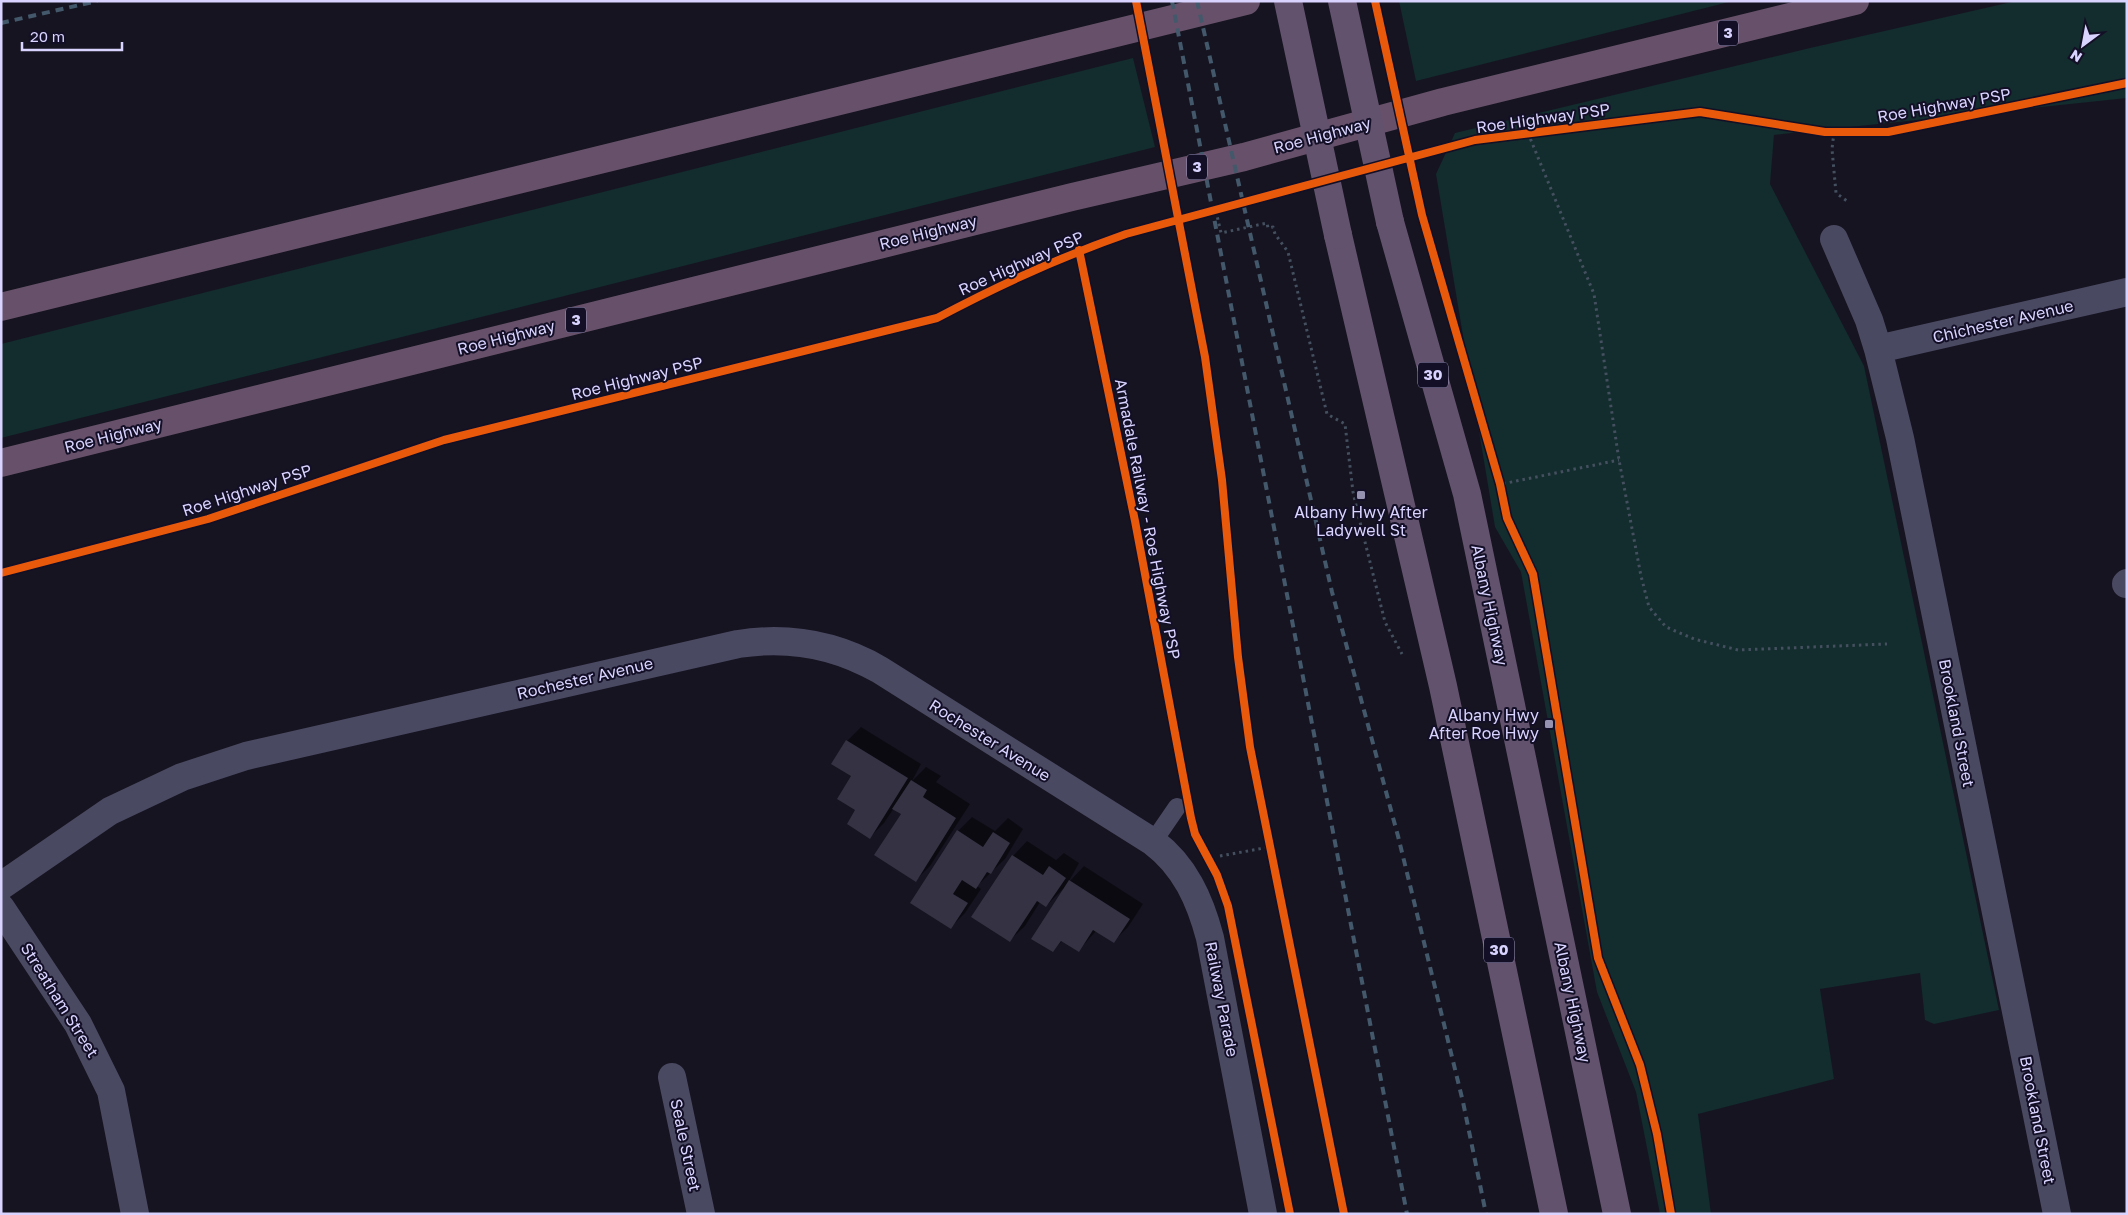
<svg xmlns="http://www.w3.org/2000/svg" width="2128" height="1215" viewBox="0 0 2128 1215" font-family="'Golos Text',sans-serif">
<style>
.green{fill:#132c2d}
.shadow{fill:#0007}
.building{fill:#343243}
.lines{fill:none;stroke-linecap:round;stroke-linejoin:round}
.path{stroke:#44505f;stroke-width:3;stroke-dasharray:2.5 4;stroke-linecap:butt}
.service{stroke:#4a4962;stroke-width:18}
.minor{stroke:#4a4962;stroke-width:28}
.trunk{stroke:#62526e;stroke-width:28}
.motorway{stroke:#67516a;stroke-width:28}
.rail{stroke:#43596b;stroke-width:4;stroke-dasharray:8 6;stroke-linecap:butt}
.trunk-bridge{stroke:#62526e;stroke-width:28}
.cycleway-casing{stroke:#130f26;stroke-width:11}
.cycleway{stroke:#e8590c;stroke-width:8}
.poi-dot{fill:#9591b1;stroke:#130f26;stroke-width:2}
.labels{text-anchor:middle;stroke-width:4;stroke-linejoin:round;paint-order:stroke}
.shield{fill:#130f26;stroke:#9e99be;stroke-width:1}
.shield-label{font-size:15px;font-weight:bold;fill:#d9d4ff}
.street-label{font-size:16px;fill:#d9d4ff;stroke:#130f26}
.poi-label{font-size:16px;fill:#d9d4ff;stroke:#130f26}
</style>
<rect width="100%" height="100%" fill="#161421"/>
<path class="green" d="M1399 1H1733L1416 81Z
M2016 1H2127V98L1774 135 1770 184 1864 366 1999 1010 1934 1024 1925 1020 1920 973 1820 989 1834 1079 1698 1114 1711 1214H1660L1636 1092 1597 992 1521 572 1495 527 1436 174 1455 133 1810 48Z
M1133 58 1155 147 1 438V344Z"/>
<path class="shadow" d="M861 727 921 764 912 781 926 767 941 776 936 782 970 804 930 866 916 880 903 813 894 808 884 823 870 837 857 810 847 741Z
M972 817 995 831 1008 818 1023 829 1005 859 977 886 981 889 965 913 951 927 912 903 958 831Z
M1027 841 1056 860 1064 853 1079 863 1068 883 1084 866 1143 904 1128 927 1114 941 1096 931 1079 950 1063 940 1053 951 1063 889 1046 906 1040 902 1025 926 1010 940 1013 856Z"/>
<path class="building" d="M846 740 908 778 870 839 847 824 855 810 837 799 851 776 831 764Z
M911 780 927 790 923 797 956 818 916 882 874 855 901 814 892 809Z
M957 830 983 847 993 832 1010 843 991 874 987 872 976 889 962 880 953 894 968 903 951 929 910 903Z
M1012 855 1043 875 1049 866 1066 878 1046 907 1037 901 1010 942 971 917Z
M1069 880 1130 919 1114 943 1093 930 1079 952 1061 941 1053 952 1031 939Z"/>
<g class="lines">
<path class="path" d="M1834 132 1832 149 1836 193 1847 201
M1528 133 1594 294 1619 460 1641 576 1649 607 1666 627 1694 639 1738 650 1887 644
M1216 211 1221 233 1267 223 1268 228 1273 227 1275 234 1288 252 1327 414 1345 424 1353 492 1358 514 1385 622 1402 654
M1497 485 1619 460
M1220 856 1270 847"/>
<path class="service" d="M1153 842 1177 807"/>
<path class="minor" d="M1834 239 1869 320 1878 349 1900 438 2057 1214
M1878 349 2127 292
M2126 584 2127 583
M1 886 110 811 182 777 246 756 738 644C789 636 835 644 880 670L1153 842C1185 866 1200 900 1210 938L1263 1214
M1 908 78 1024 111 1091 135 1214
M672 1077 701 1214"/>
<path class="trunk" d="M1390 222 1467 494 1617 1214
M1338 235 1443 686 1554 1214"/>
<path class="motorway" d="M1 307 1246 1
M1 463 1072 197 1244 157 1443 102 1855 1"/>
<path class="rail" d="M1172 1 1407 1214
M1197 1 1332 592 1398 836 1463 1102 1486 1214
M1 23 97 1"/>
<path class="trunk-bridge" d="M1288 1 1338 235
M1342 1 1390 222"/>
<g class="cycleway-casing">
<path id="cycleway" d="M1136 1 1205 357 1222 480 1238 657 1250 747 1344 1214
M1375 1 1422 215 1500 484 1507 518 1533 574 1598 958 1640 1065 1657 1134 1671 1214
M1079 250 1135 521 1191 818 1195 834 1217 875 1228 906 1290 1214
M1 573 208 519 444 440 937 318C999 285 1060 257 1126 234L1475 140 1700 112 1825 132H1888L2127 83"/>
</g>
<use href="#cycleway" class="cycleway"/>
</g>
<g class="poi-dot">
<rect x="1356" y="490" width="10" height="10" rx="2.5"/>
<rect x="1544" y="719" width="10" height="10" rx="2.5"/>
</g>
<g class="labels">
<g class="shield">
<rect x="1718" y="20.5" width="20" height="25" rx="4"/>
<rect x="1187" y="154.5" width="20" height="25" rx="4"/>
<rect x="566" y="307.5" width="20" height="25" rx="4"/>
<rect x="1418" y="362.5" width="30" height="25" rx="4"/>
<rect x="1484" y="937.5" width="30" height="25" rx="4"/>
</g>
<g class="shield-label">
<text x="1728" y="38">3</text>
<text x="1197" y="172">3</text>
<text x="576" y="325">3</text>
<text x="1433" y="380">30</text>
<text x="1499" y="955">30</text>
</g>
<g class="street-label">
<text transform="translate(1944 105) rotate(-10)" y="6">Roe Highway PSP</text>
<text transform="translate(1543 118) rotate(-8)" y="6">Roe Highway PSP</text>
<text transform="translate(1322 135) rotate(-15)" y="6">Roe Highway</text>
<text transform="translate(928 232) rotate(-14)" y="6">Roe Highway</text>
<text transform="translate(1021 263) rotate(-24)" y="6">Roe Highway PSP</text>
<text transform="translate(2003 321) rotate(-13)" y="6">Chichester Avenue</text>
<text transform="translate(506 337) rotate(-14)" y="6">Roe Highway</text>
<text transform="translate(637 378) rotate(-14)" y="6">Roe Highway PSP</text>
<text transform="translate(113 435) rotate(-14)" y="6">Roe Highway</text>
<text transform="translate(247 490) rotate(-18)" y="6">Roe Highway PSP</text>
<text transform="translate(1148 519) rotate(79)" y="6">Armadale Railway - Roe Highway PSP</text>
<text transform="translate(1490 605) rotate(78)" y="6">Albany Highway</text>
<text transform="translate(585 678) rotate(-13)" y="6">Rochester Avenue</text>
<text transform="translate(1957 723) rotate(79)" y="6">Brookland Street</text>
<text transform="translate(990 740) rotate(32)" y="6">Rochester Avenue</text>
<text transform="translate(1222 999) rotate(79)" y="6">Railway Parade</text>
<text transform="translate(60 1000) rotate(58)" y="6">Streatham Street</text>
<text transform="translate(1573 1002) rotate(78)" y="6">Albany Highway</text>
<text transform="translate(2038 1120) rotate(79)" y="6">Brookland Street</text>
<text transform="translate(686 1145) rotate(78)" y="6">Seale Street</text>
</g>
<g class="poi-label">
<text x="1361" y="518">Albany Hwy After<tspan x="1361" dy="18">Ladywell St</tspan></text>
<text x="1539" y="721" text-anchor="end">Albany Hwy<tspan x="1539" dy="18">After Roe Hwy</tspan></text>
</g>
</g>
<rect width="2128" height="1215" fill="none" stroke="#d9d4ff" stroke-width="5"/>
<g transform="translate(2083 45) rotate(212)" stroke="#130f26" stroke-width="4" paint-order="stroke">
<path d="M0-4L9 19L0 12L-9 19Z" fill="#d9d4ff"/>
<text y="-8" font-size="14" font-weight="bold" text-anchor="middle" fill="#d9d4ff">N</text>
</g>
<path d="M22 42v8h100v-8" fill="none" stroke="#d9d4ff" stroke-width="2.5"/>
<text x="30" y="42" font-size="15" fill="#d9d4ff" stroke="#130f26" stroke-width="4" paint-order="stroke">20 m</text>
</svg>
